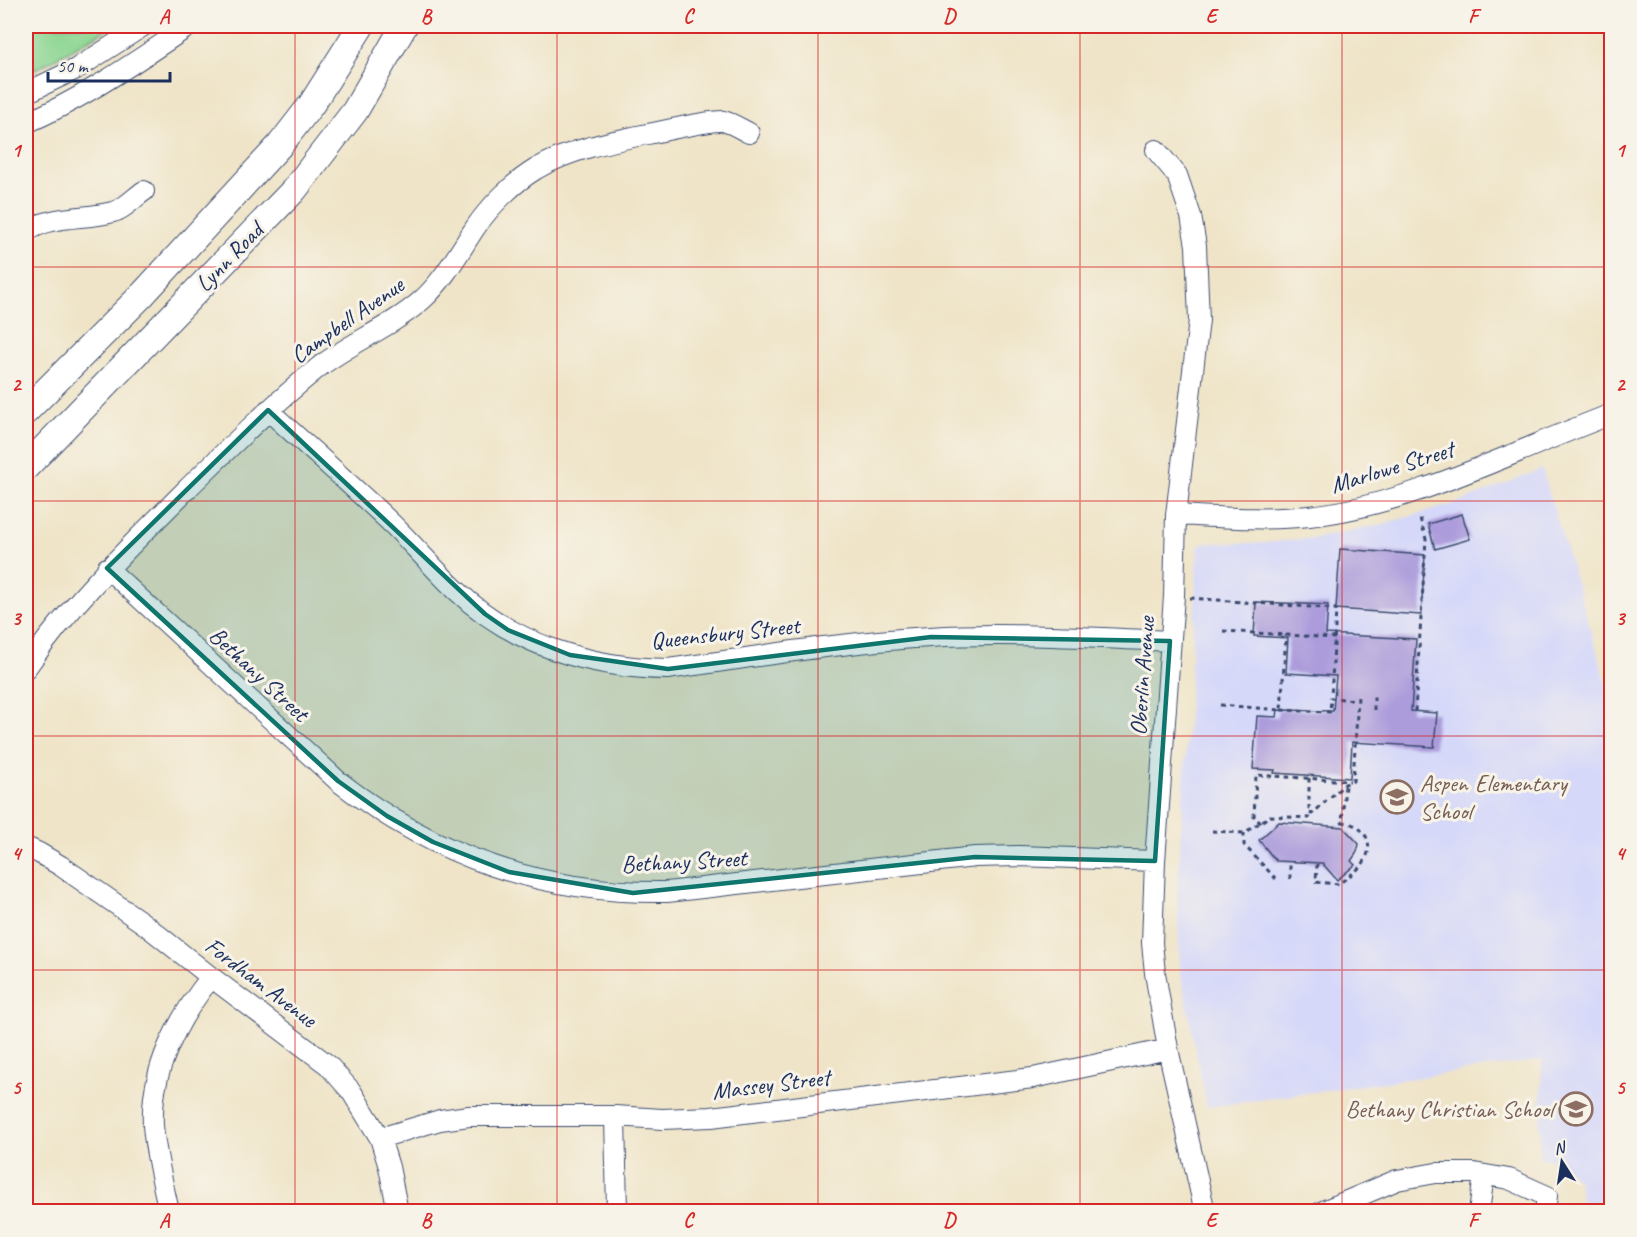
<svg xmlns="http://www.w3.org/2000/svg" width="1637" height="1237" viewBox="0 0 1637 1237" font-family="Caveat,sans-serif">
<style>
.built{fill:#d5d8f9}
.green{fill:#8cd692;stroke:#548278;stroke-width:1.5}
.building{fill:#ac9cdb}
.lines{fill:none;stroke-linecap:round;stroke-linejoin:round}
.minor-casing{stroke:#3b4a6e;stroke-width:22}
.major-casing{stroke:#3b4a6e;stroke-width:28}
.path{stroke:#3b4a6e;stroke-width:3;stroke-dasharray:4.5 4.5;stroke-linecap:butt}
.minor{stroke:#fff;stroke-width:20}
.major{stroke:#fff;stroke-width:26}
.marked{fill:#0f766e;fill-opacity:0.2;stroke:#0f766e;stroke-width:4.5;stroke-linejoin:round}
.grid{fill:none;stroke:#d62828;stroke-width:1.5;stroke-opacity:0.55}
.labels{text-anchor:middle;stroke-width:6;stroke-linejoin:round;paint-order:stroke}
.street-label{font-size:24px;fill:#1b2f5e;stroke:#f7f3e8}
.education-label{font-size:24px;fill:#785e54;stroke:#f7f3e8;text-anchor:start}
.neatline{fill:none;stroke:#d62828;stroke-width:2}
.grid-label{font-size:20px;text-anchor:middle;font-weight:bold;fill:#d62828}
</style>
<rect width="100%" height="100%" fill="#f7f3e8"/>
<filter id="ink" filterUnits="userSpaceOnUse"><feTurbulence type="fractalNoise" baseFrequency=".0167" numOctaves="2"/><feDisplacementMap in="SourceGraphic" scale="12" xChannelSelector="R" yChannelSelector="G"/><feConvolveMatrix kernelMatrix="1 2 1 2 8 2 1 2 1" color-interpolation-filters="sRGB"/></filter>
<filter id="wash" filterUnits="userSpaceOnUse"><feTurbulence type="fractalNoise" baseFrequency=".008" numOctaves="4" result="noise"/><feDisplacementMap in="SourceGraphic" scale="24" xChannelSelector="R" yChannelSelector="G"/><feGaussianBlur stdDeviation="1.35" result="paint"/><feColorMatrix in="noise" values="0 0 0 0 0 0 0 0 0 0 0 0 0 0 0 0 0 1.4 0 .05"/><feComposite in="paint" operator="in"/></filter>
<g filter="url(#wash)">
<rect width="100%" height="100%" fill="#efe4c7"/>
<path class="built" d="M1542 469 1611 698V1211H1574L1581 1200 1578 1181 1558 1160 1539 1158 1542 1060 1207 1107 1180 970 1177 896 1198 548 1202 543H1264L1315 538 1383 524 1460 502Z"/>
<path class="green" d="M26 26H113L39 68 26 72Z"/>
<g id="blocks">
<path class="building" d="M1462 514 1470 539 1435 549 1428 524Z
M1340 549 1425 555 1421 615 1336 609Z
M1256 602 1328 605 1326 634 1416 639 1411 711 1437 713 1434 747 1352 742 1350 778 1274 773 1275 770 1253 769 1257 716 1277 717 1278 710 1333 711 1336 676 1286 673 1288 638 1254 636Z
M1279 822 1343 827 1359 844 1357 852 1351 861 1355 865 1337 880 1322 863 1276 861 1259 840Z"/>
</g>
</g>
<g filter="url(#ink)">
<use href="#blocks" fill-opacity="0" stroke="#3b4a6e" stroke-width="1.5"/>
<g class="lines">
<g class="minor-casing">
<path id="minor" d="M26 93 76 69 143 26
M26 123C85 98 136 61 189 26
M1156 150 1177 175 1191 216 1196 246 1199 320 1176 515 1174 596 1155 861 1152 943 1155 973 1168 1049 1205 1212
M26 232C52 214 83 220 113 212 123 210 135 197 144 191
M268 410C308 447 349 483 389 521 412 543 433 568 456 590 513 645 591 668 668 669 755 657 842 642 930 637 1010 632 1090 638 1170 641
M1176 515C1220 517 1265 521 1309 516 1412 505 1515 450 1612 414
M107 568 338 781C436 857 543 894 667 892L975 857 1019 856 1155 861
M26 668C72 602 130 546 187 489 230 447 272 405 319 367 352 342 391 327 422 300 444 280 459 252 475 228 490 206 513 183 536 169 578 145 626 139 672 129 683 127 713 120 723 121 732 123 741 129 749 133
M26 847 39 853 61 866 143 923 211 977 328 1065 351 1091 380 1138 389 1167 398 1212
M615 1116 617 1212
M380 1138 440 1120 469 1116H615L662 1119 711 1117 1033 1078 1168 1049
M169 1212C163 1183 155 1154 153 1125 150 1069 178 1019 211 977
M1321 1212 1397 1180 1436 1173H1474L1509 1179 1547 1196 1545 1212
M1479 1212 1484 1175"/>
</g>
<g class="major-casing">
<path id="major" d="M26 411 143 294 280 145 311 105 361 26
M26 467 294 190 355 111 404 26"/>
</g>
<path class="path" d="M1190 598 1336 609 1331 698 1358 700
M1223 631 1335 638
M1220 705 1281 710 1286 635
M1281 710 1330 712 1331 698
M1374 710V696
M1415 711 1426 539 1419 515
M1309 778V812
M1261 823 1254 817 1256 775 1350 781
M1212 831 1244 833 1270 816 1309 818V813L1312 814 1345 784 1353 781 1358 696
M1244 833V845L1276 879
M1317 864 1316 882 1339 884C1346 878 1359 870 1364 862 1376 842 1363 824 1342 822L1345 785
M1290 879V863"/>
<use href="#minor" class="minor"/>
<use href="#major" class="major"/>
</g>
</g>
<path class="marked" d="M268 410 485 614 508 630 570 655 668 669 931 637 1170 641 1155 861 975 857 633 893 509 872 433 842 387 816 338 781 107 568Z"/>
<path class="grid" d="M295 26V1212M557 26V1212M818 26V1212M1080 26V1212M1342 26V1212M26 267H1612M26 501H1612M26 736H1612M26 970H1612"/>
<defs>
<g id="school-ring" transform="scale(1.725)"><circle r="9.5" fill="#f7f3e8" stroke="#8d6e63" stroke-width="1.5"/><path d="M0-5L7-2L0 1L-7-2ZM-4 1L0 2.5L4 1V4Q0 6-4 4Z" fill="#8d6e63"/></g>
</defs>
<g fill-rule="evenodd">
<use href="#school-ring" x="1397" y="797"/>
<use href="#school-ring" x="1576" y="1109"/>
</g>
<g class="labels">
<g class="street-label">
<text transform="translate(229 257) rotate(-46)" y="8">Lynn Road</text>
<text transform="translate(347 320) rotate(-35)" y="8">Campbell Avenue</text>
<text transform="translate(1392 467) rotate(-17)" y="8">Marlowe Street</text>
<text transform="translate(725 633) rotate(-6)" y="8">Queensbury Street</text>
<text transform="translate(259 674) rotate(43)" y="8">Bethany Street</text>
<text transform="translate(1142 676) rotate(-86)" y="8">Oberlin Avenue</text>
<text transform="translate(684 861) rotate(-3)" y="8">Bethany Street</text>
<text transform="translate(261 982) rotate(37)" y="8">Fordham Avenue</text>
<text transform="translate(771 1084) rotate(-7)" y="8">Massey Street</text>
</g>
<g class="education-label">
<text x="1420" y="791">Aspen Elementary<tspan x="1420" dy="28">School</tspan></text>
<text x="1553" y="1117" text-anchor="end">Bethany Christian School</text>
</g>
</g>
<rect width="1637" height="1237" fill="none" stroke="#f7f3e8" stroke-width="66"/>
<g transform="translate(1562 1162) rotate(348)" stroke="#f7f3e8" stroke-width="4.5" paint-order="stroke">
<path d="M0-4.5L10 22L0 15L-10 22Z" fill="#1b2f5e"/>
<text y="-9" font-size="16" font-weight="bold" text-anchor="middle" fill="#1b2f5e">N</text>
</g>
<path d="M48 72v9h122v-9" fill="none" stroke="#1b2f5e" stroke-width="3"/>
<text x="57" y="72" font-size="18" fill="#1b2f5e" stroke="#f7f3e8" stroke-width="4.5" paint-order="stroke">50 m</text>
<rect x="33" y="33" width="1571" height="1171" class="neatline"/>
<g class="grid-label">
<text x="164" y="23">A</text>
<text x="426" y="23">B</text>
<text x="688" y="23">C</text>
<text x="949" y="23">D</text>
<text x="1211" y="23">E</text>
<text x="1473" y="23">F</text>
<text x="16" y="157">1</text>
<text x="1620" y="157">1</text>
<text x="16" y="391">2</text>
<text x="1620" y="391">2</text>
<text x="16" y="625">3</text>
<text x="1620" y="625">3</text>
<text x="16" y="860">4</text>
<text x="1620" y="860">4</text>
<text x="16" y="1094">5</text>
<text x="1620" y="1094">5</text>
<text x="164" y="1227">A</text>
<text x="426" y="1227">B</text>
<text x="688" y="1227">C</text>
<text x="949" y="1227">D</text>
<text x="1211" y="1227">E</text>
<text x="1473" y="1227">F</text>
</g>
</svg>
